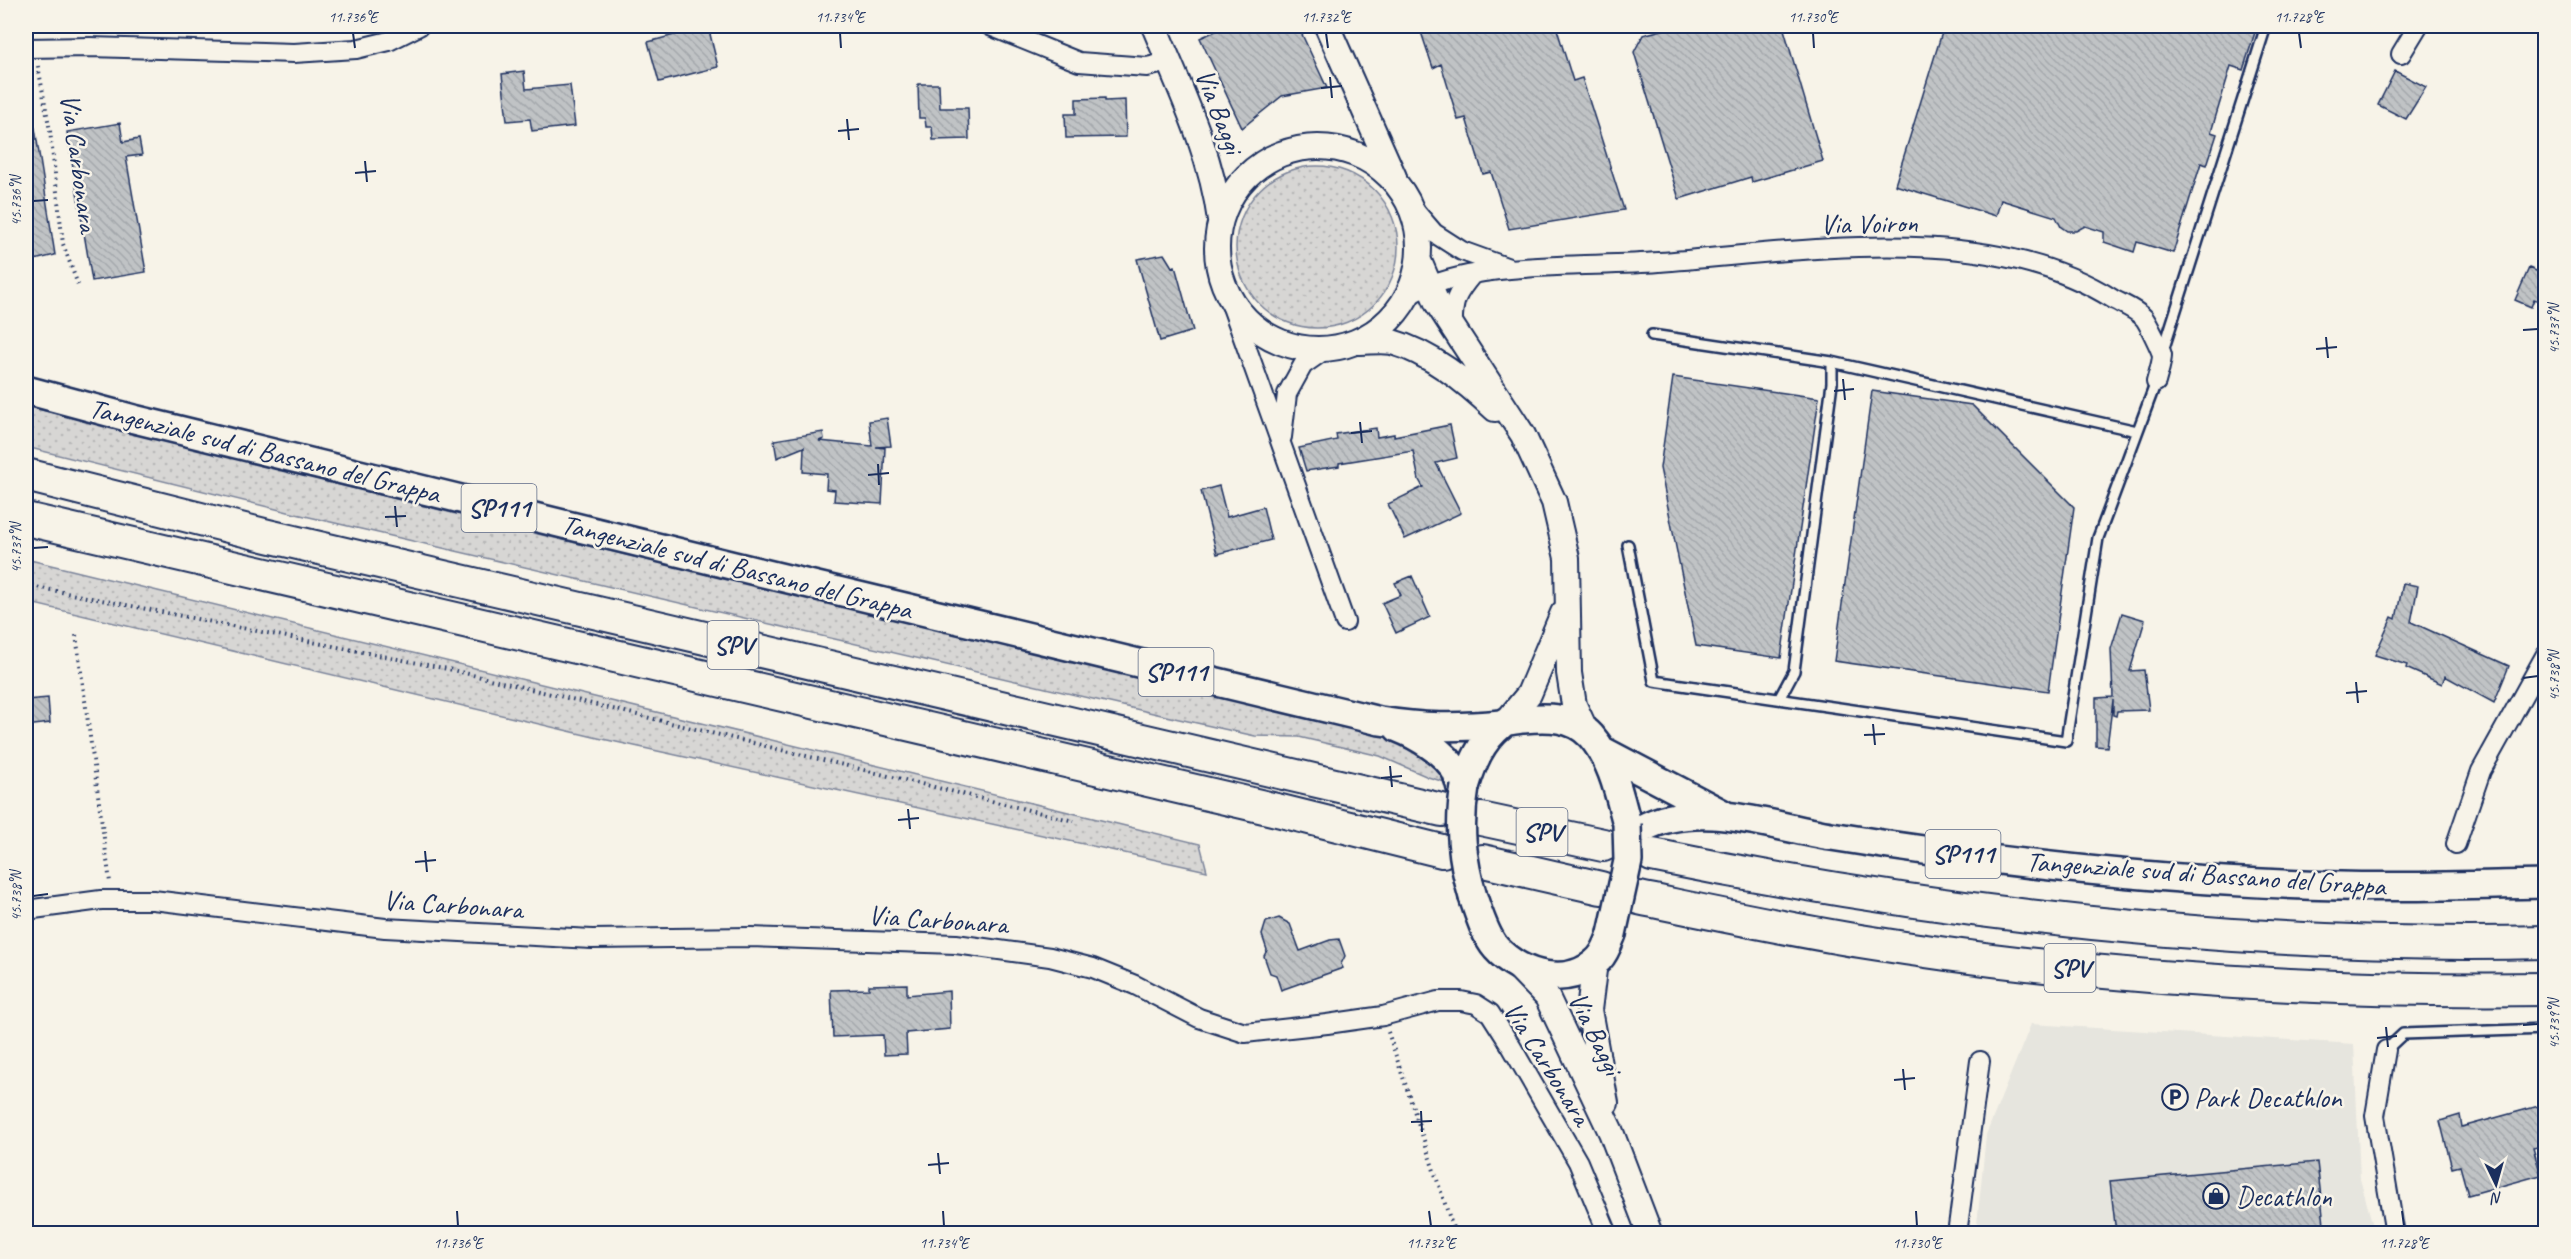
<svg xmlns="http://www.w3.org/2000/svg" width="2571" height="1259" viewBox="0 0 2571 1259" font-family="Caveat,sans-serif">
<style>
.built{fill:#e6e5de}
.grass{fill:url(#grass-dots);stroke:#798299;stroke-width:1.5}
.building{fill:url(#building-back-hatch);stroke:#1b2f5e;stroke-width:1.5}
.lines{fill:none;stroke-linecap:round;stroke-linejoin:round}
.lane-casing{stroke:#1b2f5e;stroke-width:14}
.street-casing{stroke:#1b2f5e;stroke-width:22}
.secondary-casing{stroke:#1b2f5e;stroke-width:28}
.primary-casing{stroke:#1b2f5e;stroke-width:32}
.highway-casing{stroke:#1b2f5e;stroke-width:36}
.path{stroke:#1b2f5e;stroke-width:4;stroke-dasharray:1.5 4.5;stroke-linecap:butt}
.lane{stroke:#f7f3e8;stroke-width:9}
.street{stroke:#f7f3e8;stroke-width:18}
.secondary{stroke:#f7f3e8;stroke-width:24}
.primary{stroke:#f7f3e8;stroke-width:27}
.highway{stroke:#f7f3e8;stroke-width:32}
.primary-bridge-casing{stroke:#1b2f5e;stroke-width:32;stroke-linecap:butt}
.primary-bridge{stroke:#f7f3e8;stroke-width:27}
.ticks{fill:none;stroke:#1b2f5e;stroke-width:2}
.labels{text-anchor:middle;stroke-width:5;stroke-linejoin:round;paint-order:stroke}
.shield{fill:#f7f3e8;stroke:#5d6a87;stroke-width:1.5}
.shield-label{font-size:27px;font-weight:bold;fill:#1b2f5e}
.street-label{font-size:28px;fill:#1b2f5e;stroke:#f7f3e8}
.poi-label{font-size:28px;fill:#1b2f5e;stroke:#f7f3e8;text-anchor:start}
.neatline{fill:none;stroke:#1b2f5e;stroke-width:2}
.ticks-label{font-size:15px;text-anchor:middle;fill:#1b2f5e}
</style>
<defs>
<pattern id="grass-dots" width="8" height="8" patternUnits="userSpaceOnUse" patternTransform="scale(1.5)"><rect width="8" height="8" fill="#d7d6d4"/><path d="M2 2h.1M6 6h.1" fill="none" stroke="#b8b8b8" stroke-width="1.8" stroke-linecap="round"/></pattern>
<pattern id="building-back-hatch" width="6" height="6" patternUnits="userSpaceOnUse" patternTransform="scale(1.5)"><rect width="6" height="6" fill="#c0c3c5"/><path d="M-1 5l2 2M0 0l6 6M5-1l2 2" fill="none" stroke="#a4a8ac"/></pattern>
</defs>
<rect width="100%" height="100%" fill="#f7f3e8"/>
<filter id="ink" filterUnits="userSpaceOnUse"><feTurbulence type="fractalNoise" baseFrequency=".0167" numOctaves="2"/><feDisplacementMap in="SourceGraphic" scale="12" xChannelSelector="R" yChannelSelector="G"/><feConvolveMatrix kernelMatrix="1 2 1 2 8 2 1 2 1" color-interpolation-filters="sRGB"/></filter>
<g filter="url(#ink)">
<path class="built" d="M2031 1024 2354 1044 2360 1179 2375 1233 1976 1234 1986 1135Z"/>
<path class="grass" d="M1236 247a81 81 0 1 1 162 0a81 81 0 1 1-162 0Z
M26 406 492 523 1381 735 1437 763 1448 783 1428 777 1380 756 1299 737 1255 736 1170 717 292 513 26 447Z
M26 559 1200 844 1207 871 598 738 26 602Z"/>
<path class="building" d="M708 26 718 67 659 82 648 42Z
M1227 26H1298L1327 88 1282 96 1242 128 1200 38Z
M1419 26H1556L1573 81 1582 78 1624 210 1509 229 1491 172 1483 174 1466 118 1458 120 1441 64 1433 68Z
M1677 26H1783L1823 161 1752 182 1751 177 1679 199 1634 52 1643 35Z
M1944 26H2257L2243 70 2231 66 2211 132 2217 134 2207 165 2201 163 2173 253 2137 242 2134 252 2104 242V232L2085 226 2076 231H2067L2061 227 2056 217 2001 200 1996 216 1895 185Z
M524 71 526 89 570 85 575 126 532 131 530 119 507 121 502 74Z
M2395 71 2426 87 2406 119 2378 105Z
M918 84H939L940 108H968L969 139 933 140 932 127H926L925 118H919Z
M1105 98V101L1125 100 1126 137 1066 138 1065 114H1076V99Z
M120 123 123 142 139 139 142 155 126 157 146 272 92 281 67 132Z
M35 128 55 255 26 262V129Z
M1164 254 1172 267 1175 266 1193 331 1160 341 1137 259Z
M2529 268 2546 275V304L2534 299 2531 307 2515 300Z
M1673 377 1819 398 1781 658 1696 646 1660 468Z
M1872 391 1972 405 2074 507 2048 691 1834 661Z
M887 418 891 446 876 447 885 448 882 504 834 501 835 490 826 489 827 474 803 472 804 447 777 458 774 440 823 432 824 439 819 441 872 446 869 421Z
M1450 425 1457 458 1436 463 1461 513 1405 539 1388 504 1423 487 1419 480 1413 451 1339 463V466L1306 471 1299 448 1337 440 1336 434 1376 428 1377 437 1394 434V436Z
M1219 486 1227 517 1263 507 1271 540 1217 554 1201 491Z
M1412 576 1430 617 1396 633 1382 603 1401 595 1395 583Z
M2403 583 2418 586 2411 622 2509 666 2494 703 2445 676 2442 684 2406 668 2407 665 2375 655 2392 617 2396 619Z
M2122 613 2145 620 2130 671 2144 670 2149 710 2117 711 2116 716 2113 715V700L2107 747 2096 746V698L2113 697 2111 649Z
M48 698 50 723 26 726V700Z
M1279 918 1290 924 1300 951 1330 940 1339 939 1345 956 1341 964 1343 968 1281 990 1276 975 1270 973 1264 956 1267 950 1262 935 1266 922Z
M907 984V995L949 991 950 1029 906 1033 907 1054 884 1055 883 1035 833 1037 831 990 869 989V985Z
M2546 1104V1145L2533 1148 2541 1175 2468 1195 2460 1166 2452 1168 2440 1121 2460 1115 2462 1127Z
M2317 1162 2325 1233H2116L2110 1181Z"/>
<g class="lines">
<g class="lane-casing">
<path id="lane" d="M1652 335 1832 362V383L1794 671 1779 699
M2163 351 2266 26
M1832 362 2137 431
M1628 545 1654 681 2066 741 2098 538 2156 382
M2386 1050 2403 1034 2546 1029"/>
</g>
<g class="street-casing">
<path id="street" d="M990 26 1079 62 1147 67 1169 62
M26 48 90 47 294 53 356 49 389 41 419 26
M2401 54 2418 26
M1410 205 1434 233 1462 251 1509 268
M1227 293 1345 622
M1409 295C1475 259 1584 268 1659 262 1802 252 1985 218 2113 299 2122 304 2137 310 2144 318 2148 323 2161 350 2162 355 2162 363 2158 374 2156 382
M1453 328C1452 302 1456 294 1472 275
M1282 437 1287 394 1303 365 1326 349
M2456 844 2481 771 2546 654
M26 910 101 900H153L385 928 592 939 751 937 956 944 1050 957 1093 968 1135 985 1199 1018 1245 1033 1327 1024 1383 1016 1438 1001H1461L1476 1004 1490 1013 1511 1046 1578 1162 1608 1234
M2386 1050 2375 1116 2395 1234
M1957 1234 1980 1061"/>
</g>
<g class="secondary-casing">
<path id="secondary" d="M1154 26C1180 89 1211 152 1220 220
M1327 26 1394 177
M1217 248a101 101 0 1 1 202 0a101 101 0 1 1-202 0Z
M1419 261 1437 303 1523 435 1554 502 1567 558 1569 673 1574 705 1586 731
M1358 342C1369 342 1382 340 1392 342 1431 353 1466 382 1495 409
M1506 722 1529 694 1563 613
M1595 962 1589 1010 1606 1103
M1518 967 1547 997 1611 1132 1650 1234"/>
</g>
<g class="primary-casing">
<path id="primary" d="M26 390 134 419 759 572 1380 721C1423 728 1458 728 1501 724
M1398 728C1416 735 1447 753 1456 772 1459 779 1461 788 1463 796
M1601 750 1723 814
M1465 787C1472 764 1481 741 1501 725 1506 720 1516 720 1523 719 1547 717 1573 716 1591 736 1612 760 1619 794 1627 824
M1643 828C1700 798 1772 827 1831 836 1997 863 2172 882 2340 886 2408 888 2477 885 2546 884
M1473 897C1479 914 1485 935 1496 948 1521 976 1570 989 1599 959 1605 953 1609 942 1612 934"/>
</g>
<g class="highway-casing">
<path id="highway" d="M26 475 268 536 1442 810
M26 519 1281 811 1442 851
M1481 819 1603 845
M1652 855C1946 915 2246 949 2546 942
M1483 861 1601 888
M1639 898C1712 913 1786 929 1860 941 2086 978 2317 992 2546 989"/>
</g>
<path class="path" d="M38 66 50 131 63 244 78 285
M26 585 448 669 1074 821
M76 635 110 882
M1388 1032 1455 1234"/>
<use href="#lane" class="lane"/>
<use href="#street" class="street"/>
<use href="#secondary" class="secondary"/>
<use href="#primary" class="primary"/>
<use href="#highway" class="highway"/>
<g class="primary-bridge-casing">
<path id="primary-bridge" d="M1465 787C1458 826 1462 860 1473 897
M1612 934 1628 861 1627 824"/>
</g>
<use href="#primary-bridge" class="primary-bridge"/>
</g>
</g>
<path class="ticks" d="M353 33 355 48M840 33 841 48M1326 33 1328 48M1813 33 1814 48M2299 33 2301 48M1330 77 1332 98M1321 88 1342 86M847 119 849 140M838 131 859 129M365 161 367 182M355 173 376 171M33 201 48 200M2523 330 2538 329M2326 337 2328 358M2316 349 2337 347M1843 379 1845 400M1834 391 1854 389M1360 422 1362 443M1351 433 1372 431M878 464 879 485M868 475 889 473M395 506 397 527M385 517 406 516M33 548 48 547M2523 678 2538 676M2356 682 2358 703M2346 693 2367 691M1873 724 1875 745M1864 735 1885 734M1390 766 1392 787M1381 778 1402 776M908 809 910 829M898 820 919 818M425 851 427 872M415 862 436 860M33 896 48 894M2523 1025 2538 1024M2386 1027 2388 1047M2377 1038 2397 1036M1903 1069 1905 1090M1894 1080 1915 1078M1421 1111 1422 1132M1411 1122 1432 1121M938 1153 940 1174M928 1165 949 1163M457 1211 458 1226M943 1211 944 1226M1429 1211 1431 1226M1916 1211 1917 1226M2402 1211 2404 1226"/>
<defs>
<g id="parking-ring" transform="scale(1.35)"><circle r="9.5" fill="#f7f3e8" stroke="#1b2f5e" stroke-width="1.5"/><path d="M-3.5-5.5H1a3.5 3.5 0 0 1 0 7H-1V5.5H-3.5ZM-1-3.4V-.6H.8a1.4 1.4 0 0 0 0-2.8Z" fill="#1b2f5e"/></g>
<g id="shop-ring" transform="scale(1.35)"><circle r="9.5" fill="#f7f3e8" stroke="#1b2f5e" stroke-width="1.5"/><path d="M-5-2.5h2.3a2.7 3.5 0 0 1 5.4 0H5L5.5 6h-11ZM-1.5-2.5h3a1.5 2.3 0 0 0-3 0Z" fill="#1b2f5e"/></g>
</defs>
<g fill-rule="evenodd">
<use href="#parking-ring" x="2175" y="1097"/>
<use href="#shop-ring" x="2216" y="1196"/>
</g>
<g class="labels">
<g class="shield">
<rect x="461.5" y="484" width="75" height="48" rx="4.5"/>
<rect x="707.5" y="621" width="51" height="48" rx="4.5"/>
<rect x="1138.5" y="648" width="75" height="48" rx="4.5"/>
<rect x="1516.5" y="808" width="51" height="48" rx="4.5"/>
<rect x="1925.5" y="830" width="75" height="48" rx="4.5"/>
<rect x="2044.5" y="944" width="51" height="48" rx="4.5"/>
</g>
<g class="shield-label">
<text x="499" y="517">SP111</text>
<text x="733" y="654">SPV</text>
<text x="1176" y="681">SP111</text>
<text x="1542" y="841">SPV</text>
<text x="1963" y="863">SP111</text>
<text x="2070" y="977">SPV</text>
</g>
<g class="street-label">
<text transform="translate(1220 111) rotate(69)" y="10">Via Baggi</text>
<text transform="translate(80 163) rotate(82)" y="10">Via Carbonara</text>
<text transform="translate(1869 223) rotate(-1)" y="10">Via Voiron</text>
<text transform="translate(265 450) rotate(14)" y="10">Tangenziale sud di Bassano del Grappa</text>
<text transform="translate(737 566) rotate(14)" y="10">Tangenziale sud di Bassano del Grappa</text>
<text transform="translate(2206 873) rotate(4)" y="10">Tangenziale sud di Bassano del Grappa</text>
<text transform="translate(453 904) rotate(4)" y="10">Via Carbonara</text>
<text transform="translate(938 919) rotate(4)" y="10">Via Carbonara</text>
<text transform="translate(1596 1033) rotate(64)" y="10">Via Baggi</text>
<text transform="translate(1548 1063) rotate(58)" y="10">Via Carbonara</text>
</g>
<g class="poi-label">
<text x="2194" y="1107">Park Decathlon</text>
<text x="2236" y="1206">Decathlon</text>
</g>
</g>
<rect width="2571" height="1259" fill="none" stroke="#f7f3e8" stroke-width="66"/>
<g transform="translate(2496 1184) rotate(175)" stroke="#f7f3e8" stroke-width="4.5" paint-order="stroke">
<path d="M0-4.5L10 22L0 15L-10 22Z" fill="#1b2f5e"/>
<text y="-9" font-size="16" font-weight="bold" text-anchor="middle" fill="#1b2f5e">N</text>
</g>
<rect x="33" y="33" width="2505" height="1193" class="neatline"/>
<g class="ticks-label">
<text x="353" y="22">11.736°E</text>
<text x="840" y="22">11.734°E</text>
<text x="1326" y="22">11.732°E</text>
<text x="1813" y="22">11.730°E</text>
<text x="2299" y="22">11.728°E</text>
<text transform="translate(16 201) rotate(-90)" y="5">45.736°N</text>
<text transform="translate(2554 329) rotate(-90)" y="5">45.737°N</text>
<text transform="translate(16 548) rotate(-90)" y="5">45.737°N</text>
<text transform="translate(2554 676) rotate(-90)" y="5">45.738°N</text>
<text transform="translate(16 896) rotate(-90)" y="5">45.738°N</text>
<text transform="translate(2554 1024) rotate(-90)" y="5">45.739°N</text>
<text x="458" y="1248">11.736°E</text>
<text x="944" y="1248">11.734°E</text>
<text x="1431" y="1248">11.732°E</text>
<text x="1917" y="1248">11.730°E</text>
<text x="2404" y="1248">11.728°E</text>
</g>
</svg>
